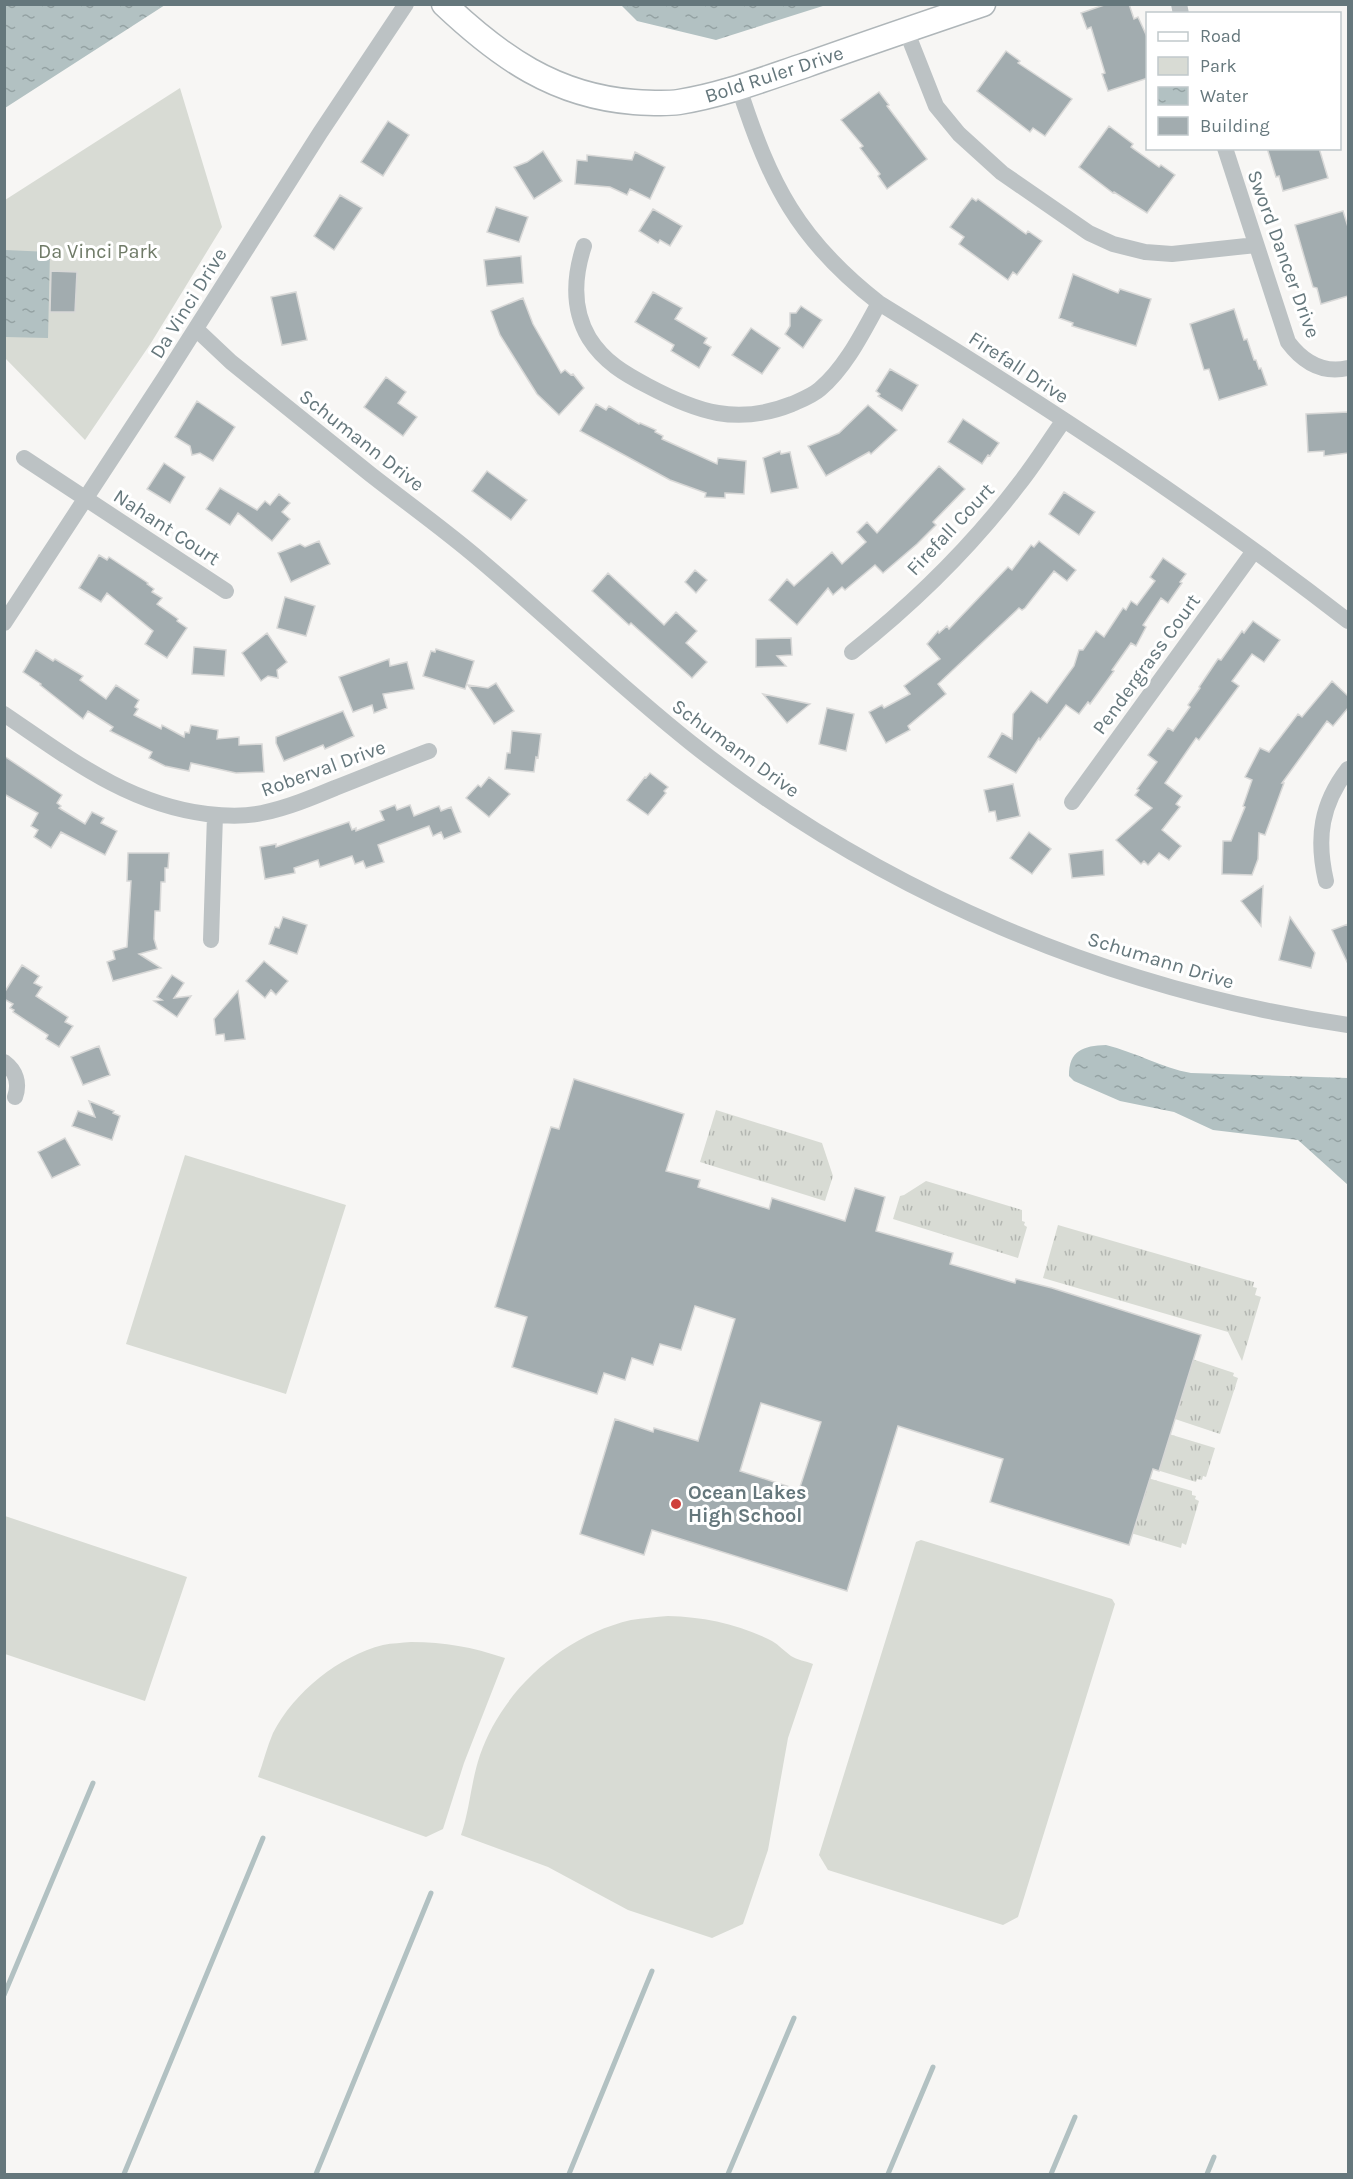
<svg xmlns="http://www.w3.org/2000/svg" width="1353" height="2179" viewBox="0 0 1353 2179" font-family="Karla,sans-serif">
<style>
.grass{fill:url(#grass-tufts)}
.green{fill:#d8dbd4}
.water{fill:url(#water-ripples)}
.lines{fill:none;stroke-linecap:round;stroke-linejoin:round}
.stream{stroke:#b2c1c2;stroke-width:5}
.building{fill:#a2acaf;stroke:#d8d8d7;stroke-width:1.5;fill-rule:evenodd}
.secondary-casing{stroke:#afb6b9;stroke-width:27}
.street{stroke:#bcc2c4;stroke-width:16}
.secondary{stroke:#fff;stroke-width:24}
.poi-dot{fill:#cf403c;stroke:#fff;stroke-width:2}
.labels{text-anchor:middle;stroke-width:6;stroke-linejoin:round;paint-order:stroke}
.street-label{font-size:20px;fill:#65777c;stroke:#fff}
.park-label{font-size:20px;fill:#6f7a67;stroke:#fff}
.poi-label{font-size:20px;font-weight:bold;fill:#65777c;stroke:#fff;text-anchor:start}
</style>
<defs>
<pattern id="grass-tufts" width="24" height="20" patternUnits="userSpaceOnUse" patternTransform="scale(1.5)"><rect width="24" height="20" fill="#d8dbd4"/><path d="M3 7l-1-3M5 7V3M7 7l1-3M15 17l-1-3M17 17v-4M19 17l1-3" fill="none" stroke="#b3b6b1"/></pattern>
<pattern id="water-ripples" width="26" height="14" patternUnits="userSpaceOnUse" patternTransform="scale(1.5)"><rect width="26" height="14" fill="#b2c1c2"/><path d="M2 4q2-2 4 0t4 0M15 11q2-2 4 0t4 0" fill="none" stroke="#94a2a3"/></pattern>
</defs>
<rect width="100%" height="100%" fill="#f7f6f4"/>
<path class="grass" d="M716 1110 822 1143 833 1176 825 1201 700 1162Z
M926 1181 1022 1210V1221L1025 1222 1024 1225 1027 1227 1018 1258 893 1219 900 1196 904 1195Z
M1058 1225 1254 1282 1253 1287 1257 1288 1255 1295 1261 1297 1242 1361 1228 1332 1043 1278Z
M1183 1356 1234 1373 1233 1376 1238 1378 1220 1434 1169 1417Z
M1159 1431 1215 1448 1206 1477 1203 1476 1202 1480 1197 1479 1196 1482 1147 1467Z
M1141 1476 1192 1491V1495L1196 1496 1195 1499 1199 1501 1186 1545 1182 1543 1181 1548 1124 1531Z"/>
<path class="green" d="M180 88 222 227 151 343 85 440 5 358V200Z
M185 1155 346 1205 286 1394 126 1344Z
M5 1516 187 1577 145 1701 5 1654Z
M921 1540 1112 1599 1115 1604 1018 1917 1003 1925 828 1870 819 1855 916 1542Z
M668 1616C704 1617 739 1624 772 1641 779 1645 784 1651 791 1656 797 1660 806 1661 813 1664L788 1738 768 1850 743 1924 712 1938 628 1910 548 1867 461 1835C470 1809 471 1781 480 1755 503 1689 563 1636 631 1620 643 1618 656 1617 668 1616Z
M411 1642C446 1642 471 1647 505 1658L464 1763 443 1829 426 1837 258 1777C263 1763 267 1747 273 1733 294 1692 339 1656 383 1645 392 1643 402 1643 411 1642Z"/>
<path class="water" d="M5 4H165V5L5 108Z
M621 5H826L716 40 637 21Z
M5 250 50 252 48 338 5 337Z
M1106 1045C1135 1052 1162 1068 1191 1073L1348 1078V1185L1298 1140 1213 1130 1174 1112 1120 1101 1074 1081 1069 1076C1069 1050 1083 1046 1106 1045Z"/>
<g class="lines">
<path class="stream" d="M4 1995 93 1783
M124 2174 263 1838
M316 2174 431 1893
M569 2174 652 1971
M728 2174 794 2018
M888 2174 933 2067
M1051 2174 1075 2117
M1207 2174 1214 2157"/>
</g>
<path class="building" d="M1107 4H1129L1134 19 1138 17 1148 39V78L1108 91 1102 74 1105 73 1091 27 1087 29 1081 13Z
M1006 51 1020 61 1018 63 1072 99 1045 136 1033 128 1030 132 977 91Z
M879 92 889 105 887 106 927 159 887 189 878 176 880 174 860 148 863 146 841 120Z
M388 121 409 135 383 176 361 162Z
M1109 126 1133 144 1131 147 1159 167 1161 165 1175 175 1147 213 1114 192 1113 193 1079 167Z
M1267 148H1319L1328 178 1283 191 1279 176 1276 177Z
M543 151 562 181 534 199 514 167 527 162Z
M635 152 665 167 650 199 630 189 627 195 610 187 575 184 577 160 587 161V155L632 160Z
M340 195 362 208 334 250 314 236Z
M972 198 976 201 978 199 1026 234 1028 231 1042 241 1017 275 1013 272 1008 280 959 244 964 237 950 227Z
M496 207 528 217 519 242 487 232Z
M653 209 682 226 670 246 660 240 658 243 639 231Z
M1343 211 1348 227V296L1321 304 1317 288 1313 287 1295 225Z
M521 256 523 283 487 286 484 260Z
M51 271 77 272 75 312H50Z
M1073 274 1118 293 1120 289 1151 299 1136 346 1072 326 1073 323 1059 318Z
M296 292 307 340 282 345 271 297Z
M653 292 682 308 675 319 707 338 704 343 711 347 699 368 671 351 674 345 635 322Z
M523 298 533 324 561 373 565 370 571 375 573 374 584 388 559 415 537 394 500 335 491 311Z
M801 306 822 320 803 348 785 334 790 326V313H796Z
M1234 309 1244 340 1247 339 1254 360H1256L1259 369 1261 368 1267 385 1219 400 1209 369 1204 370 1190 324Z
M751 328 780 348 762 374 732 355Z
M890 369 918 385 902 411 878 396 880 394 876 391Z
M386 377 406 392 398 403 417 417 403 436 364 407Z
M197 401 235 427 213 461 200 453 192 455 190 446 175 437Z
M596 404 606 410 609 406 639 424 640 423 656 430 655 432 663 436 662 439 717 464 718 458 746 461 744 494 725 493V498L705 497 706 493 670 480 580 431Z
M868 405 897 430 871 454 869 452 826 476 808 446 839 433Z
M1348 412V453L1324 456V451L1308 452 1306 414Z
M963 419 999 443 990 456 988 455 982 464 948 442Z
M780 451 781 454 790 452 798 488 771 493 763 458Z
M164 463 185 477 170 503 147 489Z
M939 466 965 489 933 522 936 525 917 544 883 573 875 565 845 590 842 587 833 595 828 588 797 625 769 600 787 579 794 586 832 552 842 564 866 542 857 532 867 522 877 533Z
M487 471 527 500 511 520 472 491Z
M220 488 257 510 265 501 270 505 279 494 290 503 282 512 290 519 272 541 238 513 230 525 206 509Z
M1064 492 1095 512 1079 535 1049 514Z
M319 541 330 564 291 582 278 553 300 544 305 547Z
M1039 541 1076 570 1067 581 1054 571 1025 608 1022 610 1019 608 938 684 946 694 908 726 910 730 886 743 869 712 882 705 884 708 910 694 904 686 940 659 927 644 938 631 939 633 947 626 949 629 1008 567 1012 570 1031 545 1034 547Z
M99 555 107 560 109 557 148 583 147 584 154 589 152 592 162 598 157 604 178 619 177 621 187 628 167 658 145 644 153 631 107 593 101 602 79 588Z
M1163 558 1186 574 1180 582 1182 583 1168 603 1161 598 1143 625 1146 627 1136 646 1131 643 1112 670 1114 671 1090 704 1088 702 1079 714 1066 705 1040 740 1039 738 1016 773 988 757 1002 733 1012 739 1013 714 1031 691 1047 703 1074 666 1079 650H1083L1096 631 1104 637 1123 608 1126 610 1131 601 1137 605 1155 581 1150 577Z
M695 570 707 580 696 593 685 582Z
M608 573 664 625 676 612 697 631 686 643 707 662 692 678 631 623 629 625 592 591Z
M285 597 315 606 306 636 277 628Z
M1253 621 1280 640 1264 662 1252 654 1232 681 1239 686 1199 740 1196 738 1165 783 1182 796 1176 804 1180 807 1162 830 1181 846 1169 860 1159 853 1148 865 1144 861 1141 864 1116 840 1152 808 1135 795 1139 790 1137 789 1157 762 1148 755 1168 728 1173 731 1190 707 1188 705 1200 688 1199 687 1218 659 1221 660 1242 631 1244 633Z
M267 633 287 662 277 670 278 678 268 676 261 681 242 653Z
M791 638 792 655 777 656 786 666 756 667V639Z
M194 647 226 650 224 676 192 674Z
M436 649 474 661 465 689 423 676 431 651 435 652Z
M36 650 53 661 55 659 83 676 80 680 106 699 116 685 139 700 135 707 138 709 134 715 161 729 162 725 184 737 185 732 189 733 191 725 218 730 217 739 239 737V745L262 744 264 772 236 773 191 763 189 771 165 766 149 758 152 752 110 731 113 727 88 711 83 719 40 685 41 684 23 672Z
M389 659 390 666 407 662 414 689 383 694 387 708 374 713 372 705 353 712 339 677Z
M1332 681 1348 696V708L1333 726 1327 721 1282 783H1284L1265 835 1259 833 1258 859 1252 875 1222 874 1223 841H1231L1245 807 1243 806 1252 780 1245 777 1260 748 1269 752 1298 714 1302 717Z
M496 683 514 711 494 724 468 685 488 688Z
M763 694 810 704 787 723Z
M827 708 854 714 846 751 819 744Z
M343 711 354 736 325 749 323 745 284 761 276 743V737Z
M512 731 541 734 538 758 536 757 534 772 505 769 507 753H510Z
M4 756 62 795 57 803 61 806 59 808 85 824 92 812 104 818 101 823 117 831 105 855 61 832 51 848 34 837 38 830 31 826 38 813 4 794Z
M650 773 668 787 664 791 666 793 648 815 627 800 645 777 646 778Z
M489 777 510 794 489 817 466 798 478 785 481 787Z
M1013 784 1020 816 997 821 995 811 989 812 984 790Z
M395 805 397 810 410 805 414 816 439 806 441 811 451 807 461 832 444 839 441 832 433 836 429 826 378 845 384 862 366 868 363 861 355 864 352 856 320 867 318 860 294 868 295 873 265 879 260 847 276 844V847L349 822 352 830 356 828V831L384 820 380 811Z
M1029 832 1051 849 1032 874 1010 858Z
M1103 850 1104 875 1072 878 1069 854Z
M128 853H169L168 868H165V882H161L160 911H155L154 939 157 949 139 954 161 968 113 981 107 962 115 959 113 951 127 947 131 881H127Z
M1263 886 1261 926 1241 901Z
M283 917 307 925 297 954 269 944 275 927 279 928Z
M1290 917 1315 953 1311 968 1279 960Z
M1348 924V964L1332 930Z
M264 961 288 981 276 995 271 990 265 998 246 981Z
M22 965 39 976 34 983 42 987 36 996 68 1017 65 1022 73 1026 59 1047 46 1039 48 1035 13 1012 14 1010 10 1008 13 1004 4 999V993Z
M172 975 184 983 174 998 191 996 177 1017 154 1001 162 1000 157 997Z
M238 991 245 1039 225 1041 224 1034 216 1035 214 1019Z
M99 1046 110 1075 83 1085 71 1057Z
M574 1079 684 1114 666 1171 700 1180 698 1187 769 1209 772 1198 845 1221 855 1188 885 1197 876 1231 953 1253 950 1264 1015 1283 1016 1279 1052 1288 1201 1335 1159 1471 1153 1469 1129 1545 990 1502 1003 1459 898 1426 847 1591 652 1530 644 1555 580 1534 615 1419 653 1432 654 1428 698 1441 735 1319 695 1306 681 1350 660 1344 653 1365 632 1358 625 1380 604 1373 597 1394 512 1367 527 1317 495 1307 551 1127 559 1129ZM761 1403 821 1422 799 1490 740 1471Z
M89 1101 114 1111 113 1113 120 1116 112 1140 72 1126 78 1111 95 1117Z
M65 1138 80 1165 52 1178 38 1152Z"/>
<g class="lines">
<g class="secondary-casing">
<path id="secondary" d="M444 4C500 57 555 96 634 102 649 103 665 104 679 102 723 95 764 79 806 65 865 44 924 24 983 4"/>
</g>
<path class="street" d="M1179 4 1181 14
M906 30 936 106 959 134 1002 173 1089 233 1113 244 1145 252 1172 254 1256 245
M739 88C770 184 798 240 879 303 1040 402 1199 505 1348 621
M1225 148 1288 342C1303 362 1322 374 1348 368
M584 246C574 276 572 309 589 338 604 362 625 374 648 386 697 412 737 426 792 404 801 400 812 396 820 389 846 367 863 332 879 303
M196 329 231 362C277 399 324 437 370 474 407 503 445 530 480 560 551 620 618 685 691 743 880 893 1110 990 1348 1025
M24 458 226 591
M4 623 165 377 320 133 406 4
M852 652C914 603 971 547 1019 484 1035 464 1049 441 1064 420
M4 714C69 758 127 804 207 814 225 816 244 817 262 813 287 808 311 798 335 788 366 776 397 763 429 751
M1072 802 1254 551
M1326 881C1316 838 1321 804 1348 769
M211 940 215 815
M4 1062C16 1071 20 1083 15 1097"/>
<use href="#secondary" class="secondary"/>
</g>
<circle class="poi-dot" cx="676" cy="1504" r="6"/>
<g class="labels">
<g class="street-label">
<text transform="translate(774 74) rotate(-18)" y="7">Bold Ruler Drive</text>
<text transform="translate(1284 254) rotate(70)" y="7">Sword Dancer Drive</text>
<text transform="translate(188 303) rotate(-58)" y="7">Da Vinci Drive</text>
<text transform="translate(1019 367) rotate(33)" y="7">Firefall Drive</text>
<text transform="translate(362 440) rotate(38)" y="7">Schumann Drive</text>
<text transform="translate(167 527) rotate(33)" y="7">Nahant Court</text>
<text transform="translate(950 529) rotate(-47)" y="7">Firefall Court</text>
<text transform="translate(1146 664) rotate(-54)" y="7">Pendergrass Court</text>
<text transform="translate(736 748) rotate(36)" y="7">Schumann Drive</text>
<text transform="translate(323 768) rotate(-20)" y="7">Roberval Drive</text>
<text transform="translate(1161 960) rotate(17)" y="7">Schumann Drive</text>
</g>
<g class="park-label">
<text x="98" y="258">Da Vinci Park</text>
</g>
<g class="poi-label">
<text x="688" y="1499">Ocean Lakes<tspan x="688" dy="23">High School</tspan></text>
</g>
</g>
<rect width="1353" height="2179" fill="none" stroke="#65777c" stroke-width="12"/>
<rect x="1146" y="12" width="195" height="138" fill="#ffffff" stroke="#c1c9cb" stroke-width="1.5"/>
<rect x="1158" y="32" width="30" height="9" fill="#ffffff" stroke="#c1c9cb" stroke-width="1.5"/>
<text x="1200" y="42" font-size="18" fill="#65777c">Road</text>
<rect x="1158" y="57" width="30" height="18" fill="#d8dbd4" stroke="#c1c9cb" stroke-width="1.5"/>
<text x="1200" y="72" font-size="18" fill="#65777c">Park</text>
<rect x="1158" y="87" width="30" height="18" fill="url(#water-ripples)" stroke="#c1c9cb" stroke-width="1.5"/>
<text x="1200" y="102" font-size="18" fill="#65777c">Water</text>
<rect x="1158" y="117" width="30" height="18" fill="#a2acaf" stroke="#c1c9cb" stroke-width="1.5"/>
<text x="1200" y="132" font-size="18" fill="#65777c">Building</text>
</svg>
